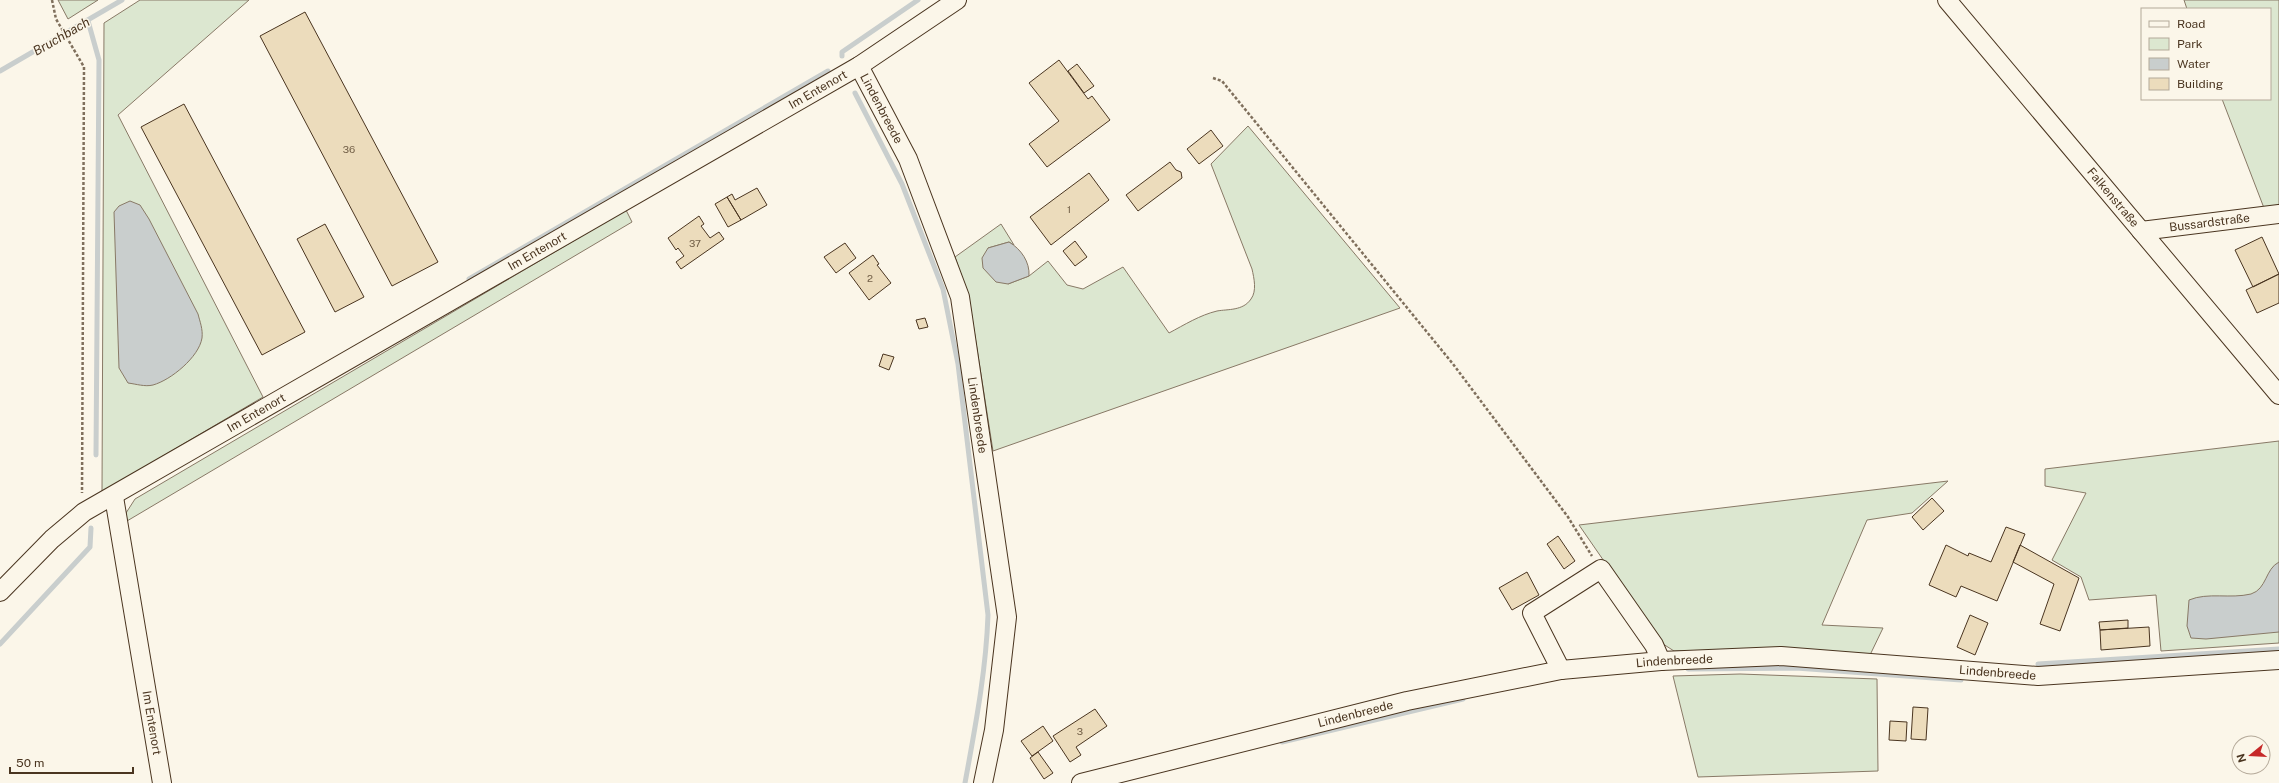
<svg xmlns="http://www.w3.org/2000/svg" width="2279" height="783" viewBox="0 0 2279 783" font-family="'Public Sans',sans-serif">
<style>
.green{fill:#dce7d0;stroke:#887966}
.water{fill:#c9cecd;stroke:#887966}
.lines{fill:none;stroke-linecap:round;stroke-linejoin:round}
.stream{stroke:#c9cecd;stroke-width:5}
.building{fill:#ecdcbc;stroke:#4a3520}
.minor-casing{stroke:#4a3520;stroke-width:20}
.path{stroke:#7f6f5c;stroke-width:2.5;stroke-dasharray:3 2;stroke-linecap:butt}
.minor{stroke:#fbf6e9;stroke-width:18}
.labels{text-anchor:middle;stroke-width:3;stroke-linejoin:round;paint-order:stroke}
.number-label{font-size:10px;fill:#725f47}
.street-label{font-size:12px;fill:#4a3520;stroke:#fbf6e9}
.water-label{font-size:13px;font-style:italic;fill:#4a3520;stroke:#fbf6e9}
</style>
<rect width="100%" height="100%" fill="#fbf6e9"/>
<path class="green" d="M58 0H98L68 19Z
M140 0H249L118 115 263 397 102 492 104 23Z
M2184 0H2279V206L2264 208 2222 99H2270V9H2187Z
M1248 126 1400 308 993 451 969 298 955 257 1001 224 1014 245 1009 242 988 248 1008 284 1029 276 1048 261 1067 285 1083 289 1123 267 1169 333C1184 325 1200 315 1217 311 1228 309 1243 311 1251 299 1257 291 1254 278 1252 269L1211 164Z
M626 210 632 222 127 521 126 513 135 499Z
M2279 441V643L2161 651 2156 595 2089 600 2081 577 2052 560 2086 493 2045 486V469Z
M1948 481 1912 513 1867 520 1822 625 1883 628 1870 655 1747 650 1674 651 1660 642 1579 525Z
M1740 674 1877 679 1878 771 1698 777 1673 676Z"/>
<path class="water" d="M130 201 140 205 149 219 198 314C200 322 203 329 202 338 199 357 171 380 153 385 145 387 136 384 128 383L119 368 114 212 119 206Z
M1009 242C1021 249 1030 262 1029 276L1008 284 996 282 983 268 982 258 988 248Z
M2279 562V632L2206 639 2191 638 2187 626 2189 600C2208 592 2230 599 2251 594 2267 589 2265 569 2279 562Z"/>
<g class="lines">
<path class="stream" d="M88 21 99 60 96 455
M842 56V52L918 0
M0 71 122 0
M855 93 902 184 943 289 958 364 988 615C986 672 975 728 965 783
M469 279 828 71
M0 644 90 547 91 528
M2038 664 2279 649
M1688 669 1796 668 1961 680
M1282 742 1463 699"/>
</g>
<path class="building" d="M305 12 438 262 392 286 260 36Z
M1059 60 1088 99 1092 96 1110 120 1047 167 1029 144 1059 121 1029 83Z
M1077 64 1094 86 1084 93 1068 71Z
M184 104 305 332 262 355 141 127Z
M1211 130 1223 146 1199 164 1187 149Z
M1170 162 1176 170 1181 172 1182 178 1138 211 1126 195Z
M1089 173 1109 200 1051 245 1030 217Z
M757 188 767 205 741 220 727 197 732 194 735 200Z
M727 197 741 220 728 227 715 204Z
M699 216 704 224 701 226 710 238 719 232 724 239 681 269 676 262 684 256 678 248 676 250 668 238Z
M325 224 364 297 335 312 297 239Z
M2262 237 2279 274 2253 287 2235 250Z
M1075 241 1087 257 1075 266 1063 251Z
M845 243 856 258 836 273 824 257Z
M873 255 879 264 877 265 891 283 869 300 849 273Z
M2279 274V303L2257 313 2246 290Z
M925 318 928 327 919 329 916 320Z
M883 354 894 357 889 370 879 366Z
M1932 498 1944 511 1923 530 1912 517Z
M2006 527 2025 534 1997 601 1961 586 1956 597 1929 585 1946 545 1968 556 1969 553 1991 562Z
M1558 536 1575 561 1564 569 1547 544Z
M2020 545 2079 578 2060 631 2040 624 2054 584 2013 562Z
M1527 572 1539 595 1512 610 1499 588Z
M1970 615 1988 623 1975 655 1957 647Z
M2128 620V628L2100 630 2099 622Z
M2149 627 2150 646 2101 650 2100 630Z
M1913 707 1928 708 1926 740 1911 739Z
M1095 709 1107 726 1076 747 1081 755 1070 762 1053 736Z
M1890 721 1907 722 1906 741 1889 740Z
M1043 726 1053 741 1032 756 1021 741Z
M1038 752 1053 773 1044 779 1030 758Z"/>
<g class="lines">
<g class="minor-casing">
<g id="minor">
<path id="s1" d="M1947 0 2279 395"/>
<path id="s2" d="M859 66 908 159 960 297 1007 617 994 730 983 783"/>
<path id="s3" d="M2141 231 2279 214"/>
<path id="s4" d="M114 497 162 783"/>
<path id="s5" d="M0 592 52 539 84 512 859 66 957 0"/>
<path d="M1561 670 1532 613 1601 569 1654 645 1661 661"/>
<path id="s6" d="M1081 783 1407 701 1561 670 1661 661 1781 656 2038 676 2279 660"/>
</g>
</g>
<path class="path" d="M52 0 56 19 84 67 82 493
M1213 78 1222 81 1453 364 1568 517 1592 556"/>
<use href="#minor" class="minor"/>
</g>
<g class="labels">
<g class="number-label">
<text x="349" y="153">36</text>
<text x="1069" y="213">1</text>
<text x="695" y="247">37</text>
<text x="870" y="282">2</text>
<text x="1080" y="735">3</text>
</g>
<g class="street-label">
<text dy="4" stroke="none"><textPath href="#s5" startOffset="963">Im Entenort</textPath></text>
<text dy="4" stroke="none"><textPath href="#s2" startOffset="48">Lindenbreede</textPath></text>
<text dy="4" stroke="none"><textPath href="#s1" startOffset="258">Falkenstraße</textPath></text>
<text dy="4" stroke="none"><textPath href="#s3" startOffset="69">Bussardstraße</textPath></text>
<text dy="4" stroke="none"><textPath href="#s5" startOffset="639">Im Entenort</textPath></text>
<text dy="4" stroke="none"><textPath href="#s5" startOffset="315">Im Entenort</textPath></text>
<text dy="4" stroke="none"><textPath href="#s2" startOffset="372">Lindenbreede</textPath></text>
<text dy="4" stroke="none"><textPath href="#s6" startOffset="607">Lindenbreede</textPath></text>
<text dy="4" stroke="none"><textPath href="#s6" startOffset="931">Lindenbreede</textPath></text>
<text dy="4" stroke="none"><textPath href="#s6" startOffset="283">Lindenbreede</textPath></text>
<text dy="4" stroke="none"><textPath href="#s4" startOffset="229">Im Entenort</textPath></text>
</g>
<g class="water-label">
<text transform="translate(61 36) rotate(-30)" y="5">Bruchbach</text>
</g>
</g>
<rect x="2141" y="8" width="130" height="92" fill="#fbf6e9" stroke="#b4a999"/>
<rect x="2149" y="21" width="20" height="6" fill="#fbf6e9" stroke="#b4a999"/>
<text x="2177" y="28" font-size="12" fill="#4a3520">Road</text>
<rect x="2149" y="38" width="20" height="12" fill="#dce7d0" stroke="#b4a999"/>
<text x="2177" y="48" font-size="12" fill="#4a3520">Park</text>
<rect x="2149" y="58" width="20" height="12" fill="#c9cecd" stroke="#b4a999"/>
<text x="2177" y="68" font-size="12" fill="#4a3520">Water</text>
<rect x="2149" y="78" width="20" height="12" fill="#ecdcbc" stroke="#b4a999"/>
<text x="2177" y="88" font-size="12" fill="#4a3520">Building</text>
<g transform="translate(2251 755) rotate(252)"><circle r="19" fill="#fbf6e9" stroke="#b4a999"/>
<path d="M0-3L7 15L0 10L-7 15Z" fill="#c62828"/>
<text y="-6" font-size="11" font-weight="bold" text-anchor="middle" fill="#4a3520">N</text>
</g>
<path d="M10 767v6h123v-6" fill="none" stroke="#4a3520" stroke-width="2"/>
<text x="16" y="767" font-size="12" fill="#4a3520" stroke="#fbf6e9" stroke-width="3" paint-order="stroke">50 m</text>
</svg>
